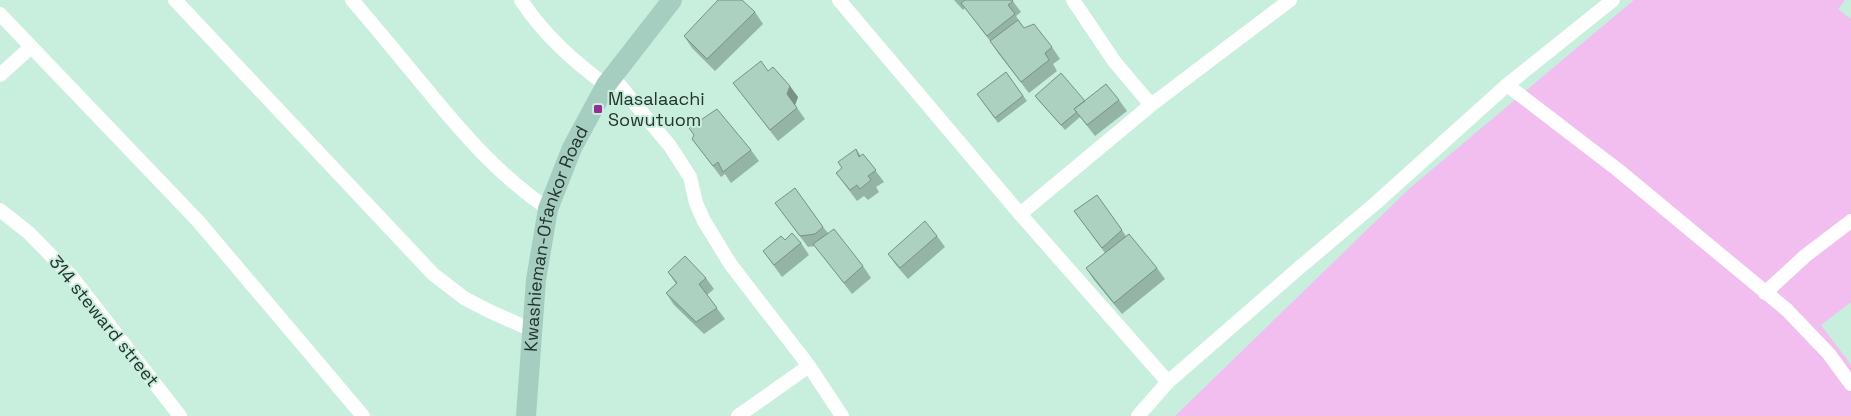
<svg xmlns="http://www.w3.org/2000/svg" width="1851" height="416" viewBox="0 0 1851 416" font-family="'Space Grotesk',sans-serif">
<style>
.green{fill:#f2bdef}
.lines{fill:none;stroke-linecap:round;stroke-linejoin:round}
.minor{stroke:#fff;stroke-width:14}
.secondary{stroke:#a5cec1;stroke-width:20}
.wall{fill:#94b4a6}
.shaded-wall{fill:#789287}
.building{fill:#acd1c1;stroke:#789287}
.poi-dot{fill:#942e94;stroke:#c8eedd;stroke-width:2}
.labels{text-anchor:middle;stroke-width:4;stroke-linejoin:round;paint-order:stroke}
.poi-label{font-size:18px;fill:#24332d;stroke:#c8eedd;text-anchor:start}
.street-label{font-size:18px;fill:#24332d;stroke:#c8eedd}
</style>
<rect width="100%" height="100%" fill="#c8eedd"/>
<path class="green" d="M1634 0H1845L1838 9 1851 19V302L1821 325 1851 365V416H1175L1410 188Z"/>
<g class="lines">
<path class="minor" d="M175 0 433 274 464 298 489 311 532 330
M352 0C378 30 403 61 428 91 465 136 500 176 548 209
M521 0C543 34 574 62 606 85
M839 0 1020 214 1168 382
M1073 0 1114 61 1151 105
M0 14 198 221 363 416
M0 75 31 47
M612 76 670 146 690 177 696 203 704 221 731 265 809 366 842 416
M1507 85 1618 170 1787 310 1829 354 1851 384
M0 210 29 233 72 277 180 416
M1020 214 1151 105 1290 0
M1765 293 1805 256 1851 221
M738 416 809 366
M1138 416 1168 382 1299 268 1377 202 1507 85 1613 0"/>
<path class="secondary" id="s1" d="M526 416 536 280 548 209 572 148 606 85 672 0"/>
</g>
<path class="wall" d="M954 0H1012L1021 12 1016 16 1024 28 1052 47 1060 59 1053 64 1057 71 1029 93 998 53 990 41 965 8 963 10Z
M755 12 763 24 715 71 692 48 684 36Z
M768 71 798 97 795 105 805 119 778 141 733 83Z
M1006 72 1027 101 998 123 977 94Z
M1035 96 1085 101 1119 100 1127 111 1095 136 1080 117 1065 130 1039 101Z
M692 139 751 150 759 161 731 183 725 174 721 177Z
M856 149 861 156 863 154 884 182 876 187 879 192 868 200 864 196 857 201 836 173 842 168Z
M1097 195 1126 236 1157 268 1165 279 1122 314 1094 280 1086 268 1105 253 1074 211Z
M775 203 823 227 828 233 863 266 871 278 852 294 815 246 808 247Z
M937 236 945 247 908 279 896 265 888 254Z
M785 240 801 243 809 255 782 277 763 251Z
M668 272 706 278 714 289 707 295 725 319 704 334 674 305 666 293 676 284Z"/>
<path class="shaded-wall" d="M790 86 798 97 795 105 787 94Z"/>
<path class="building" d="M718 0H742L755 12 707 59 684 36Z
M965 0H1012L1013 1 1008 5 1015 14 987 36 961 3Z
M1018 20 1024 28 1034 24 1052 47 1045 53 1049 60 1021 82 990 41Z
M761 61 768 71 773 67 790 86 787 94 797 108 770 130 733 83Z
M1006 72 1023 96 995 118 977 94Z
M1061 73 1085 101 1074 109 1077 112 1061 125 1035 96Z
M1106 84 1119 100 1087 125 1074 109Z
M717 109 751 150 723 172 718 162 713 166 692 139 694 135 689 128Z
M856 149 859 157 863 154 876 170 868 176 871 180 860 189 857 185 850 190 836 173 842 168 838 162Z
M795 188 823 227 815 234 800 236 775 203Z
M1097 195 1122 230 1102 248 1074 211Z
M925 221 937 236 900 268 888 254Z
M834 229 863 266 844 283 813 244Z
M792 233 801 243 774 265 763 251 781 236 785 240Z
M1129 234 1157 268 1114 303 1086 268Z
M685 256 706 278 699 284 717 308 696 322 666 293 677 283 668 272Z"/>
<rect class="poi-dot" x="593" y="104" width="10" height="10" rx="2.5"/>
<g class="labels">
<g class="poi-label">
<text x="608" y="105">Masalaachi<tspan x="608" dy="21">Sowutuom</tspan></text>
</g>
<g class="street-label">
<text dy="6" stroke="none"><textPath href="#s1" startOffset="181">Kwashieman-Ofankor Road</textPath></text>
<text transform="translate(104 321) rotate(51)" y="6">314 steward street</text>
</g>
</g>
</svg>
